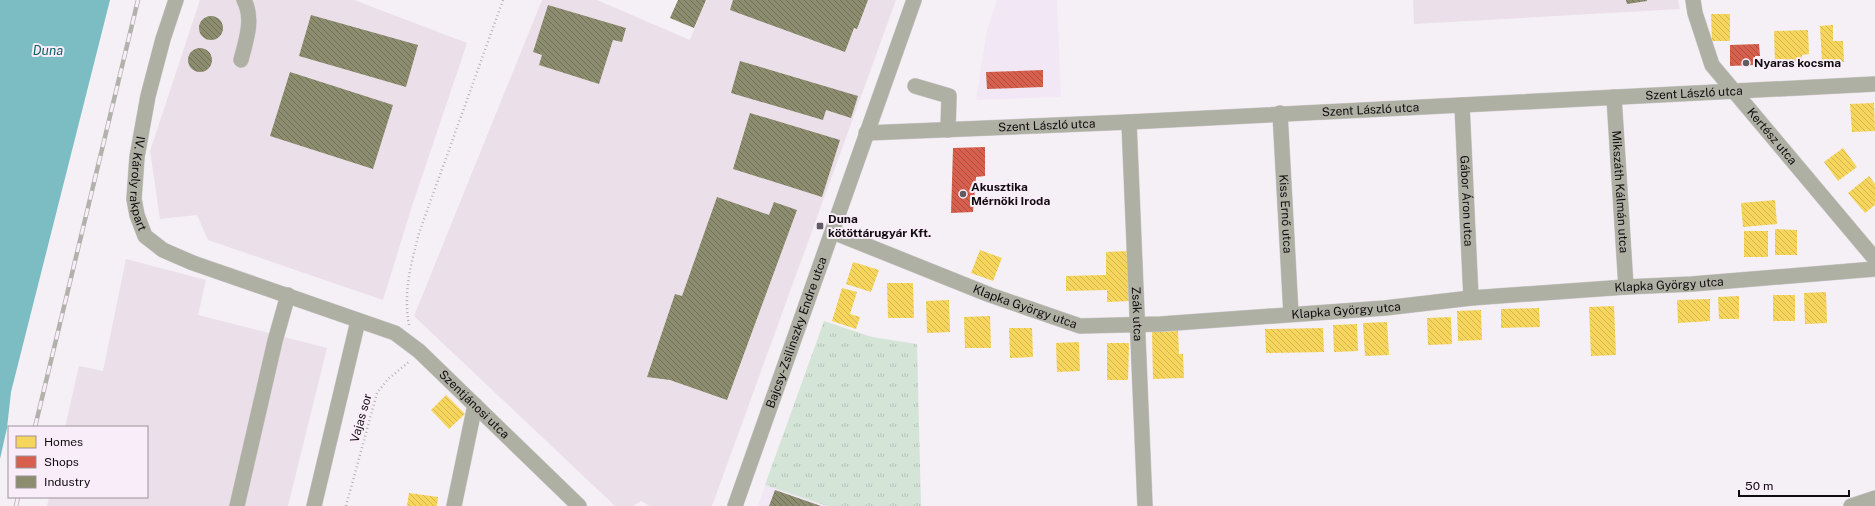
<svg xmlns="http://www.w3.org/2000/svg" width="1875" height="506" viewBox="0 0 1875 506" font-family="'Public Sans',sans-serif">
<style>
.commercial{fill:#f2e8f5}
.industrial{fill:#ebdfea}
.grass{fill:url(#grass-tufts)}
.water{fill:#7cbcc3}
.homes{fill:url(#homes-back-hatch)}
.shops{fill:url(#shops-back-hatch)}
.industry{fill:url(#industry-back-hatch)}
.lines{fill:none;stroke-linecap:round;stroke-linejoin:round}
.minor-casing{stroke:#cfcccf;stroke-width:16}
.path{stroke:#b6b5af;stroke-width:2.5;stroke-dasharray:1 3;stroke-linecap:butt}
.minor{stroke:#aeb0a3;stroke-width:15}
.rail-casing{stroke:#b2b2ac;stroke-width:4.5}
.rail{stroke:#f8edf8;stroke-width:3;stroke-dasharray:9;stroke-linecap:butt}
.poi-dot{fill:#605b60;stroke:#f8edf8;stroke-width:1.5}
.labels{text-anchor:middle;stroke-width:4;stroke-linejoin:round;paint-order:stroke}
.poi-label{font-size:12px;font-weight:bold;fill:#0f0b0f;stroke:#f8edf8;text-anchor:start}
.street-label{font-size:12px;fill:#0f0b0f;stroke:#f8edf8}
.water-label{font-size:13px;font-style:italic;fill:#116066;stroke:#f8edf8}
</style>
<defs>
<pattern id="grass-tufts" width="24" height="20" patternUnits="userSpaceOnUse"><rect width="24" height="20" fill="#d4e5d8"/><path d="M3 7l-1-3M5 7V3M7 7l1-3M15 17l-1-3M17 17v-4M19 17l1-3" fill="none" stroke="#b5c3b8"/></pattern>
<pattern id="homes-back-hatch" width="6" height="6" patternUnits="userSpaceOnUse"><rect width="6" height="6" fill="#f6d55c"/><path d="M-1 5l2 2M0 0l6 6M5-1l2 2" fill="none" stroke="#d2b64f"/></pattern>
<pattern id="shops-back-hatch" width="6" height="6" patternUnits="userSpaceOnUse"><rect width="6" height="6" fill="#d6604d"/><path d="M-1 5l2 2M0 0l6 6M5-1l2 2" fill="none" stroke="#ac4d3e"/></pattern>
<pattern id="industry-back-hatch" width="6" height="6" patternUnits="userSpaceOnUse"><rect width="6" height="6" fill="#8c8c6e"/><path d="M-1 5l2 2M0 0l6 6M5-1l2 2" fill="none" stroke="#717159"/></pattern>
</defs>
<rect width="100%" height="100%" fill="#f5f0f5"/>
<path class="commercial" d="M997 0H1057L1061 97 976 100 987 30Z
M765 485 827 506H758Z"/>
<path class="industrial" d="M200 0H354L467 43 412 206 383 300 208 240 197 215 160 219 150 151Z
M542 0H597L690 40 706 0H896L712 506H650L641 501 633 506H615L414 316Z
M1413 0H1678L1680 9 1414 24Z
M126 259 206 280 198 315 327 348 288 506H47L49 497H147V427H65L79 366 103 371Z"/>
<path class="grass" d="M824 321 872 337 917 344 921 506H827L765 485Z"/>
<path class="water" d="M0 0H110L11 392 7 428 0 459Z"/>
<path class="homes" d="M1711 14H1730V41H1712Z
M1833 25V41H1843L1844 62 1822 63 1820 26Z
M1808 30 1809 54 1802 55V63L1775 64 1774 31Z
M1874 103 1875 131 1852 132 1850 104Z
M1843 148 1857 167 1838 181 1824 162Z
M1869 176 1875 184V205L1865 213 1848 193Z
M1775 200 1777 224 1743 227 1741 203Z
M1775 229 1797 230V255H1775Z
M1744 231H1768V257H1744Z
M980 250 1002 258 993 281 971 273Z
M1129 251 1130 301 1107 302V290L1066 291V276L1106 275V252Z
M853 262 879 270 871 292 846 284Z
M887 283H913L914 318H888Z
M842 288 857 292 850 314 860 317 856 329 832 321Z
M1826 292 1827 323 1805 324 1804 293Z
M1773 295H1795V321H1773Z
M1739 296V319H1719L1718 297Z
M1710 299V321L1678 323 1677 300Z
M949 300 950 332 927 333 926 301Z
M1614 306 1616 355 1591 356 1589 307Z
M1539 308 1540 327 1501 328V309Z
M1481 310 1482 340 1458 341 1457 311Z
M990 316 991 348H965L964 317Z
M1451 317 1452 344 1428 345 1427 318Z
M1387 322 1389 355 1365 356 1363 323Z
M1357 324 1358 351 1334 352 1333 325Z
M1009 328H1032L1033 357 1010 358Z
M1323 328 1324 352 1266 353 1265 329Z
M1178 331 1179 354H1183L1184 378 1153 379 1152 332Z
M1079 342 1080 371 1057 372 1056 343Z
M1107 343H1129L1128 380H1107Z
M446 395 465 414 449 429 431 410Z
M409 493 438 497 437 506H407Z"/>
<path class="shops" d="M1759 44 1760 56H1755V65L1730 66V45Z
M1043 70V87L987 89 986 72Z
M985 147V176L976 177 973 212 951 213 953 148Z"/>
<path class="industry" d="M678 0H706L694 28 670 18Z
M733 0H868L857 29 854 28 845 52 730 10Z
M1626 0H1647V1L1627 4Z
M548 5 626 28 622 42 613 40 599 84 539 65 542 55 533 52Z
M311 15 418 45 406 87 299 56Z
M199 28a12 12 0 1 1 24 0a12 12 0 1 1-24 0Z
M188 60a12 12 0 1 1 24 0a12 12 0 1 1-24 0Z
M740 61 858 96 851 118 826 110 823 120 731 93Z
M290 72 393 105 373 169 270 136Z
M750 113 840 140 822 197 733 169Z
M717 197 769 215 774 202 797 210 727 400 670 380 647 377 675 294 682 296Z
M775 490 821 506H769Z"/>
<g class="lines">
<g class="minor-casing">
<g id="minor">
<path id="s1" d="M176 0 163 39 148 96 137 157 134 199 137 215 145 236 163 250 193 263 395 333 419 351 579 506"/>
<path id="s2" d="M1693 0 1695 13 1712 65 1875 259"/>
<path d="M241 60C246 40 254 19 244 0"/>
<path d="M915 86 949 96 948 130"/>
<path id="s3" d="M1614 97 1626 287"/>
<path id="s4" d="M1462 105 1471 298"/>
<path id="s5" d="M1280 113 1291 314"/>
<path id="s6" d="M1129 122 1145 506"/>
<path id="s7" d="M866 133 1129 122 1875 84"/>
<path id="s8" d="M833 232 990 295 1080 326 1161 324 1385 308 1471 298 1626 287 1692 284 1875 269"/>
<path d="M237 506 275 341 288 295"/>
<path d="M314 506 358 321"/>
<path d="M454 506 475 405"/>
<path id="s9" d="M735 506 914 0"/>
<path d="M1851 506 1875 498"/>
</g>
</g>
<path class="path" d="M409 325C403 292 411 264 419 233L503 0
M346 506 377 393 388 379 410 361"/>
<use href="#minor" class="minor"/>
<g class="rail-casing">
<path id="rail" d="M35 427 138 0
M16 506 18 497"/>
</g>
<use href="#rail" class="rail"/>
</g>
<g class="poi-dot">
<circle cx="1746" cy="63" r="4"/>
<circle cx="963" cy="194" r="4"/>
<rect x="816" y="222" width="8" height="8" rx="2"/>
</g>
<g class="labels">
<g class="poi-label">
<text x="1754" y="67">Nyaras kocsma</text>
<text x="971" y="191">Akusztika<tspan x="971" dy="14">Mérnöki Iroda</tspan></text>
<text x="828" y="223">Duna<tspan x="828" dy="14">kötöttárugyár Kft.</tspan></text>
</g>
<g class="street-label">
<text dy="4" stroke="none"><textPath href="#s7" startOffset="829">Szent László utca</textPath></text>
<text dy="4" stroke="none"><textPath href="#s7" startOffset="505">Szent László utca</textPath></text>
<text dy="4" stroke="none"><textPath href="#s7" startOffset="181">Szent László utca</textPath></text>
<text dy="4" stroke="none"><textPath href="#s2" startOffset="161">Kertész utca</textPath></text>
<text dy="4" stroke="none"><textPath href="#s1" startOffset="189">IV. Károly rakpart</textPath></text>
<text dy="4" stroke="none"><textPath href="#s3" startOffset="95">Mikszáth Kálmán utca</textPath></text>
<text dy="4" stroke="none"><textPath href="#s4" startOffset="96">Gábor Áron utca</textPath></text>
<text dy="4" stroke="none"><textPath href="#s5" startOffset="101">Kiss Ernő utca</textPath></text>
<text dy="4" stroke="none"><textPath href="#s8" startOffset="855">Klapka György utca</textPath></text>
<text dy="4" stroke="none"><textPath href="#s8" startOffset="206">Klapka György utca</textPath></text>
<text dy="4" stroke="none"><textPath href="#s8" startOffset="531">Klapka György utca</textPath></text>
<text dy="4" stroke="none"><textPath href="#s6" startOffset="192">Zsák utca</textPath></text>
<text dy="4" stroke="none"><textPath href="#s9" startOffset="184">Bajcsy-Zsilinszky Endre utca</textPath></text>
<text dy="4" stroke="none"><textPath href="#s1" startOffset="619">Szentjánosi utca</textPath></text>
<text transform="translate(361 418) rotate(-74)" y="4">Vajas sor</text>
</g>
<g class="water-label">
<text x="48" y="55">Duna</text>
</g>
</g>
<rect x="8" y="426" width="140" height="72" fill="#f8edf8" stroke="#9b939b"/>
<rect x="16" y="436" width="20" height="12" fill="#f6d55c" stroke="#9b939b"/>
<text x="44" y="446" font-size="12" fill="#0f0b0f">Homes</text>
<rect x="16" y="456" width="20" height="12" fill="#d6604d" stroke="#9b939b"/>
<text x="44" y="466" font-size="12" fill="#0f0b0f">Shops</text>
<rect x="16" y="476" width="20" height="12" fill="#8c8c6e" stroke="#9b939b"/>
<text x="44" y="486" font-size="12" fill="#0f0b0f">Industry</text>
<path d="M1739 490v6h110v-6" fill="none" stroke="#0f0b0f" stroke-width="2"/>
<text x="1745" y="490" font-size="12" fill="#0f0b0f" stroke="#f8edf8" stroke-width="3" paint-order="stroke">50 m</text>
</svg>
